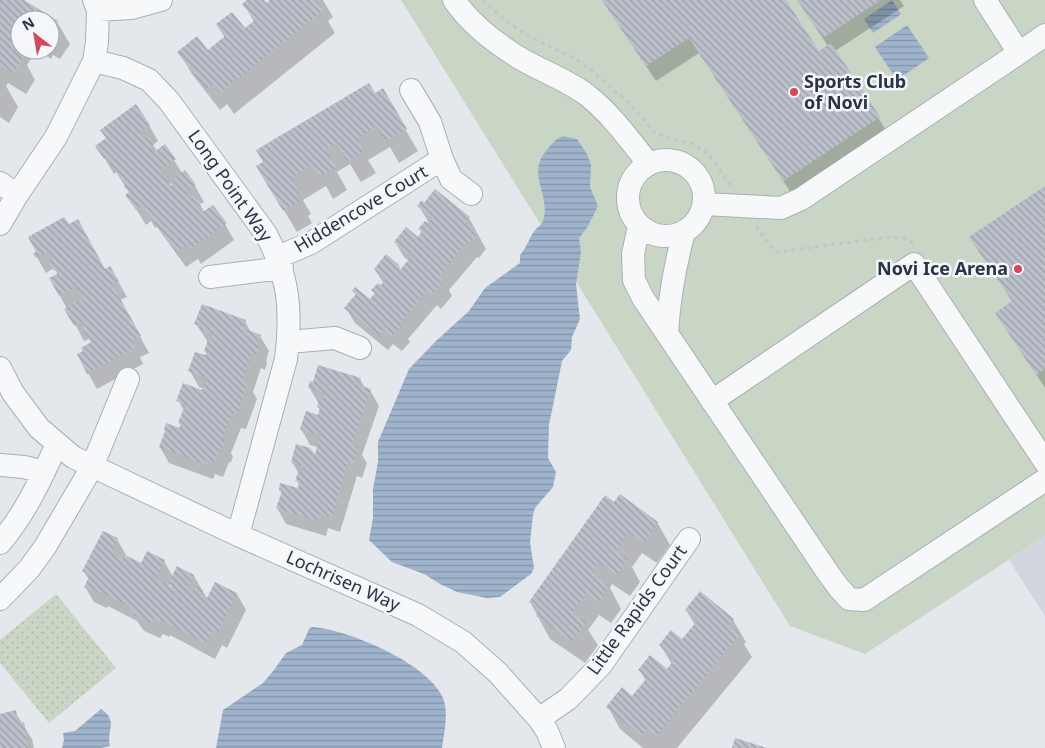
<svg xmlns="http://www.w3.org/2000/svg" width="1045" height="748" viewBox="0 0 1045 748" font-family="'Noto Sans',sans-serif">
<style>
.built{fill:#d2d6de}
.grass{fill:#c9d6c5}
.park{fill:url(#park-dots)}
.water{fill:url(#water-rules)}
.shadow{fill:#0003;fill-rule:evenodd}
.building{fill:url(#building-back-hatch)}
.lines{fill:none;stroke-linecap:round;stroke-linejoin:round}
.minor-casing{stroke:#a9aeb7;stroke-width:24}
.path{stroke:#c2c5cb;stroke-width:3;stroke-dasharray:4 4;stroke-linecap:butt}
.minor{stroke:#f7f8fa;stroke-width:22}
.poi-dot{fill:#d1495b;stroke:#f4f6f9;stroke-width:2}
.labels{text-anchor:middle;stroke-width:5;stroke-linejoin:round;paint-order:stroke}
.poi-label{font-size:18px;font-weight:bold;fill:#2b3445;stroke:#f4f6f9;text-anchor:start}
.street-label{font-size:18px;fill:#2b3445;stroke:#f4f6f9}
</style>
<defs>
<pattern id="park-dots" width="8" height="8" patternUnits="userSpaceOnUse" patternTransform="scale(1.25)"><rect width="8" height="8" fill="#c9d6c5"/><path d="M2 2h.1M6 6h.1" fill="none" stroke="#adb8ab" stroke-width="1.8" stroke-linecap="round"/></pattern>
<pattern id="water-rules" width="6" height="5" patternUnits="userSpaceOnUse" patternTransform="scale(1.25)"><rect width="6" height="5" fill="#9fb4cc"/><path d="M0 2.5h6" fill="none" stroke="#8293a7"/></pattern>
<pattern id="building-back-hatch" width="6" height="6" patternUnits="userSpaceOnUse" patternTransform="scale(1.25)"><rect width="6" height="6" fill="#bbc0ca"/><path d="M-1 5l2 2M0 0l6 6M5-1l2 2" fill="none" stroke="#989da6"/></pattern>
</defs>
<rect width="100%" height="100%" fill="#e4e7ec"/>
<path class="built" d="M1045 536V616L1009 560Z"/>
<path class="grass" d="M401 0H1045V536L865 654 790 626Z"/>
<path class="park" d="M56 594 116 668 49 723 0 663V640Z"/>
<path class="water" d="M892 0 901 14 873 33 864 19Z
M907 25 929 58 897 80 875 47Z
M563 136 577 139 587 154 591 165 590 187 598 206 587 228 579 238 581 252 576 284 580 319 572 337 571 350 562 361 549 425 548 458 556 472 553 487 535 508 533 515 530 542 534 568 531 574 500 597 487 598 457 592 440 584 424 574 392 562 369 540 373 518V489L378 462V442L409 369 436 341 469 311 485 288 520 263V255C527 248 529 237 536 229 540 225 543 224 544 217 549 192 527 174 546 151 551 145 555 139 563 136Z
M312 627C348 629 429 664 443 698 449 714 444 732 442 748H216L223 710 263 683 274 670 286 653 302 645 309 629Z
M101 709C119 721 106 730 110 746L101 748H62L64 740 63 733 75 731Z"/>
<path class="shadow" d="M0 0H22L57 22 70 44 60 59 53 55 51 59 38 50H50V20H20V50H37L27 65 35 80 26 94 8 83 6 86 18 107 9 123 0 117Z
M249 0H263L266 4 272 0H323L333 17 328 21 335 33 234 114 227 104 220 110 192 74 179 52H208L225 38 217 25 245 30 254 22 244 4Z
M602 0H784L819 53 828 46 797 0H900L904 6 835 51 888 133 793 196 699 53 656 81Z
M382 90 418 151 399 163 390 147 368 160 376 173 361 182 350 164 337 172 347 190 333 199 326 186 303 200 311 214 308 216 312 223 297 232 258 167Z
M149 125 158 141 153 145 157 151 164 145 183 174 185 172 195 186 204 202 200 204 204 212 225 224 234 240 201 264 198 259 186 267 157 227 155 228 151 221 146 225 127 195 130 193 125 186 116 172 114 174 97 146ZM167 183 173 184 172 189Z
M1045 187V388L997 314 1013 302 971 238Z
M425 204 469 218 486 249 479 258 477 257 449 290 452 296 441 309 437 305 408 339 410 342 402 351 393 344 388 350 355 323 346 308 356 295 354 291 370 301 376 295 373 290 381 287 384 284 375 270 398 266 401 271 409 261 404 257 395 242 418 238 422 233 420 229 430 225 419 206Z
M30 237 105 270 110 267 127 297 120 300 149 353 140 357 143 364 97 389 78 355 84 352 92 343 89 339 84 341 51 279 58 275 54 268 46 273 35 254 38 253Z
M245 321 251 333 260 336 269 351 266 361 267 363 265 370 261 368 253 392 257 399 246 429 241 428 231 453 233 457 231 462H229L223 477 215 474 213 479 169 463 160 447 166 432 180 430 181 426 180 423 184 411 178 400 203 391 204 389 199 387 190 371 209 358 205 351 208 342 196 324Z
M360 379 365 388 370 390 379 406 362 455 367 463 362 478 357 476 340 532 328 528 326 536 286 524 277 508 282 494 280 490H298L300 486 297 481 299 474 292 462 316 456 318 447 310 445 301 429 319 417 321 411 318 407 319 404 309 387Z
M615 503 657 522 670 545 657 563 642 553 632 567 640 582 630 596 612 584 610 588 621 609 611 623 599 615 588 630 598 645 585 663 550 639 530 602Z
M117 539 126 555V557L142 564 147 553 164 561 173 577 194 576 208 600 237 594 246 610 227 648 222 645 215 659 170 635 169 637 163 634 160 638 144 631 137 621 108 606 107 608 94 602 85 587 89 580 84 571ZM171 582 175 590 169 587Z
M700 593 733 620 746 642 744 644 752 657 677 748H643L620 729 608 707 633 698 646 681 640 670H667L672 664 660 645 682 640 695 625 686 610Z
M15 712 32 739 34 748H0V715Z"/>
<path class="building" d="M0 0H24L58 21 50 33V20H20V35L11 49 24 56 13 73 0 65Z
M247 0H264L266 3 270 0H315L324 10 221 92 213 83 206 89 177 52 197 36 208 50 225 36 216 24 232 12 245 28 255 20 242 4Z
M602 0H786L819 51 831 43 880 117 783 181 689 38 646 66Z
M797 0H881L823 38Z
M369 83 375 93 383 88 407 129 385 141 376 126 357 138 364 151 347 161 336 143 325 149 336 167 319 177 312 165 291 177 299 192 296 194 300 201 283 211 256 166 263 162 256 150Z
M136 104 150 125 140 132 144 139 148 136 154 144 150 147 154 152 165 144 176 159 163 168H158L171 186 173 179 185 170 196 185 186 192 190 198 195 195 201 203 196 206 201 213 213 205 227 223 191 249 188 244 176 252 147 212 145 213 141 206 136 210 125 195 129 192 124 186 125 185 106 157 104 159 95 146 106 138 100 130Z
M1045 186V369L1036 375 995 313 1012 301 969 237Z
M435 189 470 217 465 223 477 233 469 243 467 242 439 276 444 279 432 294 427 290 400 323 402 325 392 336 384 329 379 336 344 308 356 294 352 291 355 287 370 299 375 293 371 290 378 283 381 285 386 279 374 269 386 254 399 265 400 270 414 253 408 254 394 242 406 227 418 237 422 231 418 229 425 221 428 223 432 218 417 206 422 200 424 203Z
M64 217 69 224 78 219 105 269 110 266 119 281 112 284 141 336 132 341 135 347 87 374 77 354 83 351 81 348 93 341 90 337 88 339 82 328 85 326 82 322 74 326 64 309 78 301H84L75 284 72 289 59 296 49 278 59 273 56 269 54 271 48 261 52 259 48 251 36 258 33 254 36 252 28 237Z
M202 304 246 320 243 328 261 335 257 346 259 347 256 355 252 353 242 380 248 383 237 414 232 413 222 439 225 440 222 447H220L214 462 206 459 204 464 159 447 165 431 164 430 166 423 179 428 181 424 178 423 183 410 185 411 188 405 176 401 183 383 202 390 207 378 188 371 195 352 206 355 207 352 204 351 208 340 211 341 214 334 199 329 200 326 194 324Z
M318 365 361 378 358 385 371 389 352 444 358 446 353 463 348 461 332 517 320 513 317 521 276 508 282 491 279 490 280 483 298 488 299 482 295 481 298 472 302 473 304 467 291 462 296 444 310 448 315 454 321 432 314 434 300 429 306 411 318 415 320 408 317 407 320 398 323 399 325 393 308 388 310 381 313 382Z
M620 494 658 522 644 542 629 532 616 550 628 559 617 575 599 563 592 573 609 586 598 602 586 593 572 613 586 622 572 642 536 616 540 610 529 602 605 495 614 502Z
M103 531 118 538 111 553 123 559 125 555 141 563 147 551 165 560 157 577H151L172 587 169 582 177 566 194 575 187 589 193 592 196 586 203 590 201 594 207 598 215 582 237 593 218 633 213 630 206 644 161 620 160 622 154 619 151 623 134 615 135 612 129 609 130 607 99 591 98 593 84 587 90 575 82 571Z
M700 591 734 619 729 625 740 634 656 736 647 729 641 736 606 707 622 687 632 696 647 678 638 670 650 655 667 669 675 658 659 645 671 630 682 639 698 620 685 610Z
M16 710 18 723 24 722 29 748H0V714Z
M735 738 767 748H732Z"/>
<g class="lines">
<g class="minor-casing">
<path id="minor" d="M454 0C471 25 498 45 523 60 544 72 567 80 587 95 611 114 629 139 648 163
M985 0 1019 53 1045 35
M98 10 132 8 161 0
M94 61 123 68 149 80 169 101 266 234C289 278 292 309 286 359L238 535
M411 90 430 122 442 159 451 179 471 194
M628 198a38 38 0 1 1 76 0a38 38 0 1 1-76 0Z
M0 183 17 195
M704 204 781 208 801 199 1019 53
M0 224 17 195 56 137 94 61 97 42 98 10 94 0
M639 226 633 254 634 280 643 298 828 573 839 588 849 599 864 600 1045 480
M278 257 311 243 442 159
M210 277 282 268
M667 334C669 300 675 265 684 232
M288 342 335 338 360 348
M0 368 13 393 39 428 73 457 238 535 418 615 463 642 498 673 539 719 547 731 554 748
M712 401 914 264 1045 462
M0 465 24 467 44 472
M0 543C25 514 41 479 57 444
M0 599 29 569 45 547 92 467 128 379
M539 719 568 699 601 665 689 539"/>
</g>
<path class="path" d="M483 0 500 16 526 35 574 58 590 69 630 104 653 131 665 137 694 144 705 152 713 160 730 185
M756 226 771 247 778 252 889 237 903 238 915 244"/>
<use href="#minor" class="minor"/>
</g>
<g class="poi-dot">
<circle cx="794" cy="92" r="5"/>
<circle cx="1018" cy="269" r="5"/>
</g>
<g class="labels">
<g class="poi-label">
<text x="804" y="88">Sports Club<tspan x="804" dy="21">of Novi</tspan></text>
<text x="1008" y="275" text-anchor="end">Novi Ice Arena</text>
</g>
<g class="street-label">
<text transform="translate(230 186) rotate(55)" y="6">Long Point Way</text>
<text transform="translate(361 209) rotate(-31)" y="6">Hiddencove Court</text>
<text transform="translate(343 581) rotate(24)" y="6">Lochrisen Way</text>
<text transform="translate(637 610) rotate(-54)" y="6">Little Rapids Court</text>
</g>
</g>
<g transform="translate(35 35) rotate(329)"><circle r="24" fill="#f4f6f9" stroke="#a4a8b1"/>
<path d="M0-4L9 19L0 12L-9 19Z" fill="#d1495b"/>
<text y="-8" font-size="14" font-weight="bold" text-anchor="middle" fill="#2b3445">N</text>
</g>
</svg>
